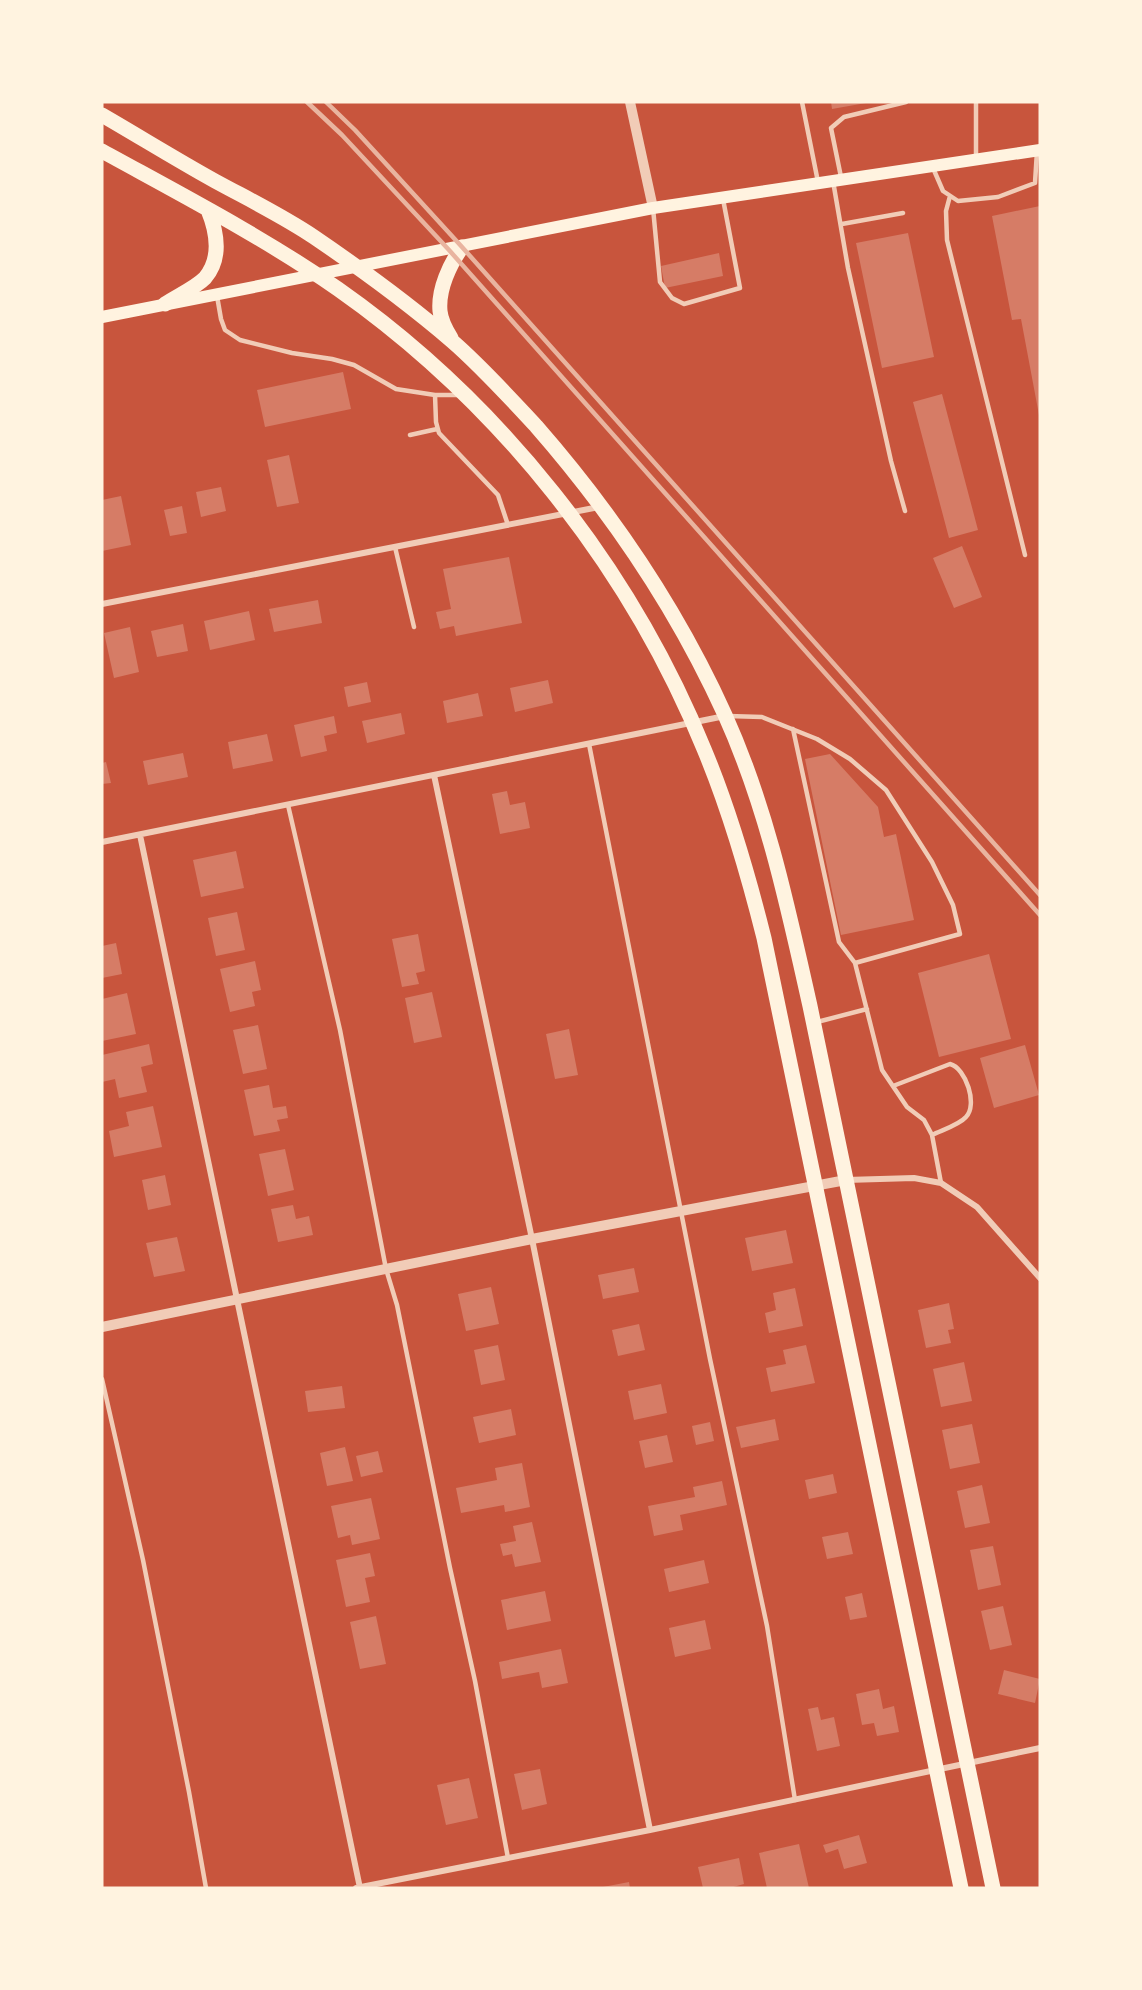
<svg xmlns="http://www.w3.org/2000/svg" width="1142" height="1990" viewBox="0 0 1142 1990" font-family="'Crimson Pro',serif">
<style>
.building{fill:#d67c66}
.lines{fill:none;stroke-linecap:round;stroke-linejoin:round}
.service{stroke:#f1ccb7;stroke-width:4.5}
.minor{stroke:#f1ccb7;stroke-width:6}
.tertiary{stroke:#f1ccb7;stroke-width:10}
.secondary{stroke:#fff3e0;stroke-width:12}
.primary{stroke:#fff3e0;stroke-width:15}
.rail{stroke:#e9b49f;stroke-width:4.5}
</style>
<rect width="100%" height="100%" fill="#c8553d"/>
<path class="building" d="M831 102H866V103L832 109Z
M1040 206V415H1039L1021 319 1012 320 992 216Z
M908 233 934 357 882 368 856 243Z
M719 253 723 276 665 288 661 266Z
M343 372 351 409 265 427 257 390Z
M942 394 978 530 949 538 913 402Z
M289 455 299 503 277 507 267 460Z
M221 487 226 511 201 517 196 492Z
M121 496 131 545 102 551V500Z
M182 506 187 533 170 536 164 510Z
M962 546 982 597 954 608 933 558Z
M509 557 522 623 456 636 454 626 440 629 436 612 451 609 443 569Z
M318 600 322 623 274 632 269 609Z
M249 611 255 640 210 650 204 621Z
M183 624 188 651 157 657 151 631Z
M130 627 139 672 114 678 104 633Z
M548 680 553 703 515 712 510 688Z
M367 682 371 702 348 707 344 687Z
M478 693 483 716 447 723 443 701Z
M401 713 405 734 367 743 362 721Z
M334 716 337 733 324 736 327 751 301 757 294 725Z
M267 734 273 761 233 769 228 742Z
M183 753 188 777 148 785 143 761Z
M830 754 878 807 884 837 896 834 914 920 841 935 805 759Z
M106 762 111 783 102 784V763Z
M507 791 510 805 525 802 530 828 500 834 492 794Z
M236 851 244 888 201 897 193 860Z
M237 912 245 950 216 956 208 918Z
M418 934 425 971 416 973 419 984 402 987 392 939Z
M116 943 122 974 102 978V946Z
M989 954 1011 1039 939 1057 918 973Z
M255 961 261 990 252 992 255 1006 230 1012 220 969Z
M432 992 442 1037 414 1043 405 998Z
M127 993 136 1034 102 1041V999Z
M258 1025 267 1069 243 1074 233 1030Z
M569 1029 578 1075 555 1079 546 1034Z
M149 1044 153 1064 141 1067 147 1092 119 1098 115 1079 102 1082V1055Z
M1025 1045 1039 1095 994 1108 980 1058Z
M269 1085 273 1108 286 1106 288 1118 277 1120 280 1131 254 1136 244 1090Z
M153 1106 162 1147 114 1157 109 1131 129 1126 126 1112Z
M285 1149 294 1190 268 1196 259 1154Z
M165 1175 171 1205 148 1210 142 1180Z
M293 1205 296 1219 309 1216 313 1235 278 1242 271 1209Z
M786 1230 793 1263 752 1271 745 1238Z
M177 1237 185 1271 154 1277 146 1243Z
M634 1268 639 1292 603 1299 598 1275Z
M491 1287 499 1324 466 1331 458 1294Z
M795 1288 803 1326 769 1333 765 1313 776 1310 773 1293Z
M949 1303 954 1329 948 1330 951 1343 926 1348 918 1310Z
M639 1324 645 1350 618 1356 612 1330Z
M498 1345 505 1380 481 1385 474 1350Z
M806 1345 815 1383 771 1392 766 1368 786 1364 783 1350Z
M964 1362 972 1401 941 1407 933 1369Z
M661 1384 667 1413 634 1420 628 1391Z
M342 1386 345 1408 308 1412 305 1391Z
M511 1409 516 1435 479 1443 473 1417Z
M775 1419 779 1440 741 1448 736 1427Z
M710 1422 714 1441 696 1445 692 1426Z
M972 1424 980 1463 950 1469 942 1430Z
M667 1435 673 1462 645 1468 639 1441Z
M345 1447 353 1481 327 1486 320 1453Z
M378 1451 383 1472 361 1477 356 1456Z
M522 1463 530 1507 505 1512 504 1505 461 1513 456 1488 497 1480 495 1468Z
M833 1474 837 1493 809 1499 805 1480Z
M722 1481 727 1505 680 1515 683 1530 654 1536 648 1506 695 1497 693 1487Z
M982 1485 990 1523 965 1528 957 1491Z
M371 1498 380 1539 352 1545 350 1535 338 1538 331 1506Z
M532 1522 541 1562 515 1567 512 1554 503 1556 500 1544 516 1541 513 1526Z
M848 1532 853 1554 827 1559 822 1537Z
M993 1546 1001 1585 978 1590 970 1550Z
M370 1553 375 1576 365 1578 370 1602 346 1607 336 1560Z
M704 1560 709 1583 669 1592 664 1569Z
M545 1591 551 1621 507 1630 501 1600Z
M862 1593 867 1617 850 1620 845 1597Z
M1003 1606 1012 1645 990 1650 981 1611Z
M376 1616 386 1664 360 1669 350 1622Z
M705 1620 711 1649 675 1657 669 1628Z
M561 1649 568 1683 542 1688 539 1672 502 1679 499 1662Z
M1004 1670 1040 1679 1035 1703 998 1694Z
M879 1689 883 1709 894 1706 899 1732 877 1736 874 1723 862 1725 856 1694Z
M818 1707 821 1720 834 1717 840 1746 817 1751 808 1709Z
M540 1769 547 1804 522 1810 514 1774Z
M469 1778 478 1818 446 1825 437 1785Z
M859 1835 867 1863 844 1869 838 1849 826 1853 823 1845Z
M799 1844 809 1888H767L759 1853Z
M739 1858 744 1884 730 1888H703L698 1867Z
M629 1882 630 1888H604L603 1887Z"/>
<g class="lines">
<path class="service" d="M802 102 818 182
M976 102V157
M933 168 943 191 958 201 998 197 1035 183 1037 151
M841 177 831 128 844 117 906 102
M833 181 848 268 891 461 905 511
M950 196 946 211 947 240 1025 555
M653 208 660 282 672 298 684 304 740 288 723 199
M842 224 903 213
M217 296 221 319 225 330 240 340 292 353 332 359 354 365 396 389 435 395H460
M435 395 436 422 439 433 498 495 508 525
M410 435 437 429
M395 547 414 627
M728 716 762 717 817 739 850 759 886 790 932 862 953 905 960 934 855 963 882 1070 907 1107 924 1120 932 1135 941 1183
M793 729 839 942 855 963
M589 744 710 1359 767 1626 795 1800
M288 805 340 1030 386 1269 397 1305 450 1568 475 1681 508 1858
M817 1022 867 1009
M893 1086 950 1064C966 1068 978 1105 966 1117 959 1125 942 1130 932 1135
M102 1379 143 1560 189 1792 206 1888"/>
<path class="minor" d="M102 604 599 507
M434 775 532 1239 650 1830
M140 835 360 1888
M102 842 725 716
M846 1180 914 1178 941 1183 977 1207 1040 1278
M356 1888 650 1830 1040 1748"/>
<path class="tertiary" d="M630 102 653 208
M102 1327 532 1239 846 1180"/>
<path class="secondary" d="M102 317 653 208 1040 150"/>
<path class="primary" d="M102 115C140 137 177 160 215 181 248 199 283 216 314 237 361 269 409 304 452 341 482 367 509 397 536 426 612 513 677 609 725 715 767 808 788 908 810 1006L993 1888
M102 151C182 195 263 237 338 289 499 402 630 567 704 749 730 811 748 874 764 938L961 1888
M165 304C177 296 195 288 205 278 222 258 217 232 208 210
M451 338C446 330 441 321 440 311 438 289 450 264 462 247"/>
<path class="rail" d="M307 102 342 135 449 250 1040 915
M326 102 355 130 462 247 1040 895"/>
</g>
<rect width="1142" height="1990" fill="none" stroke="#fff3e0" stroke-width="207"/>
</svg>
